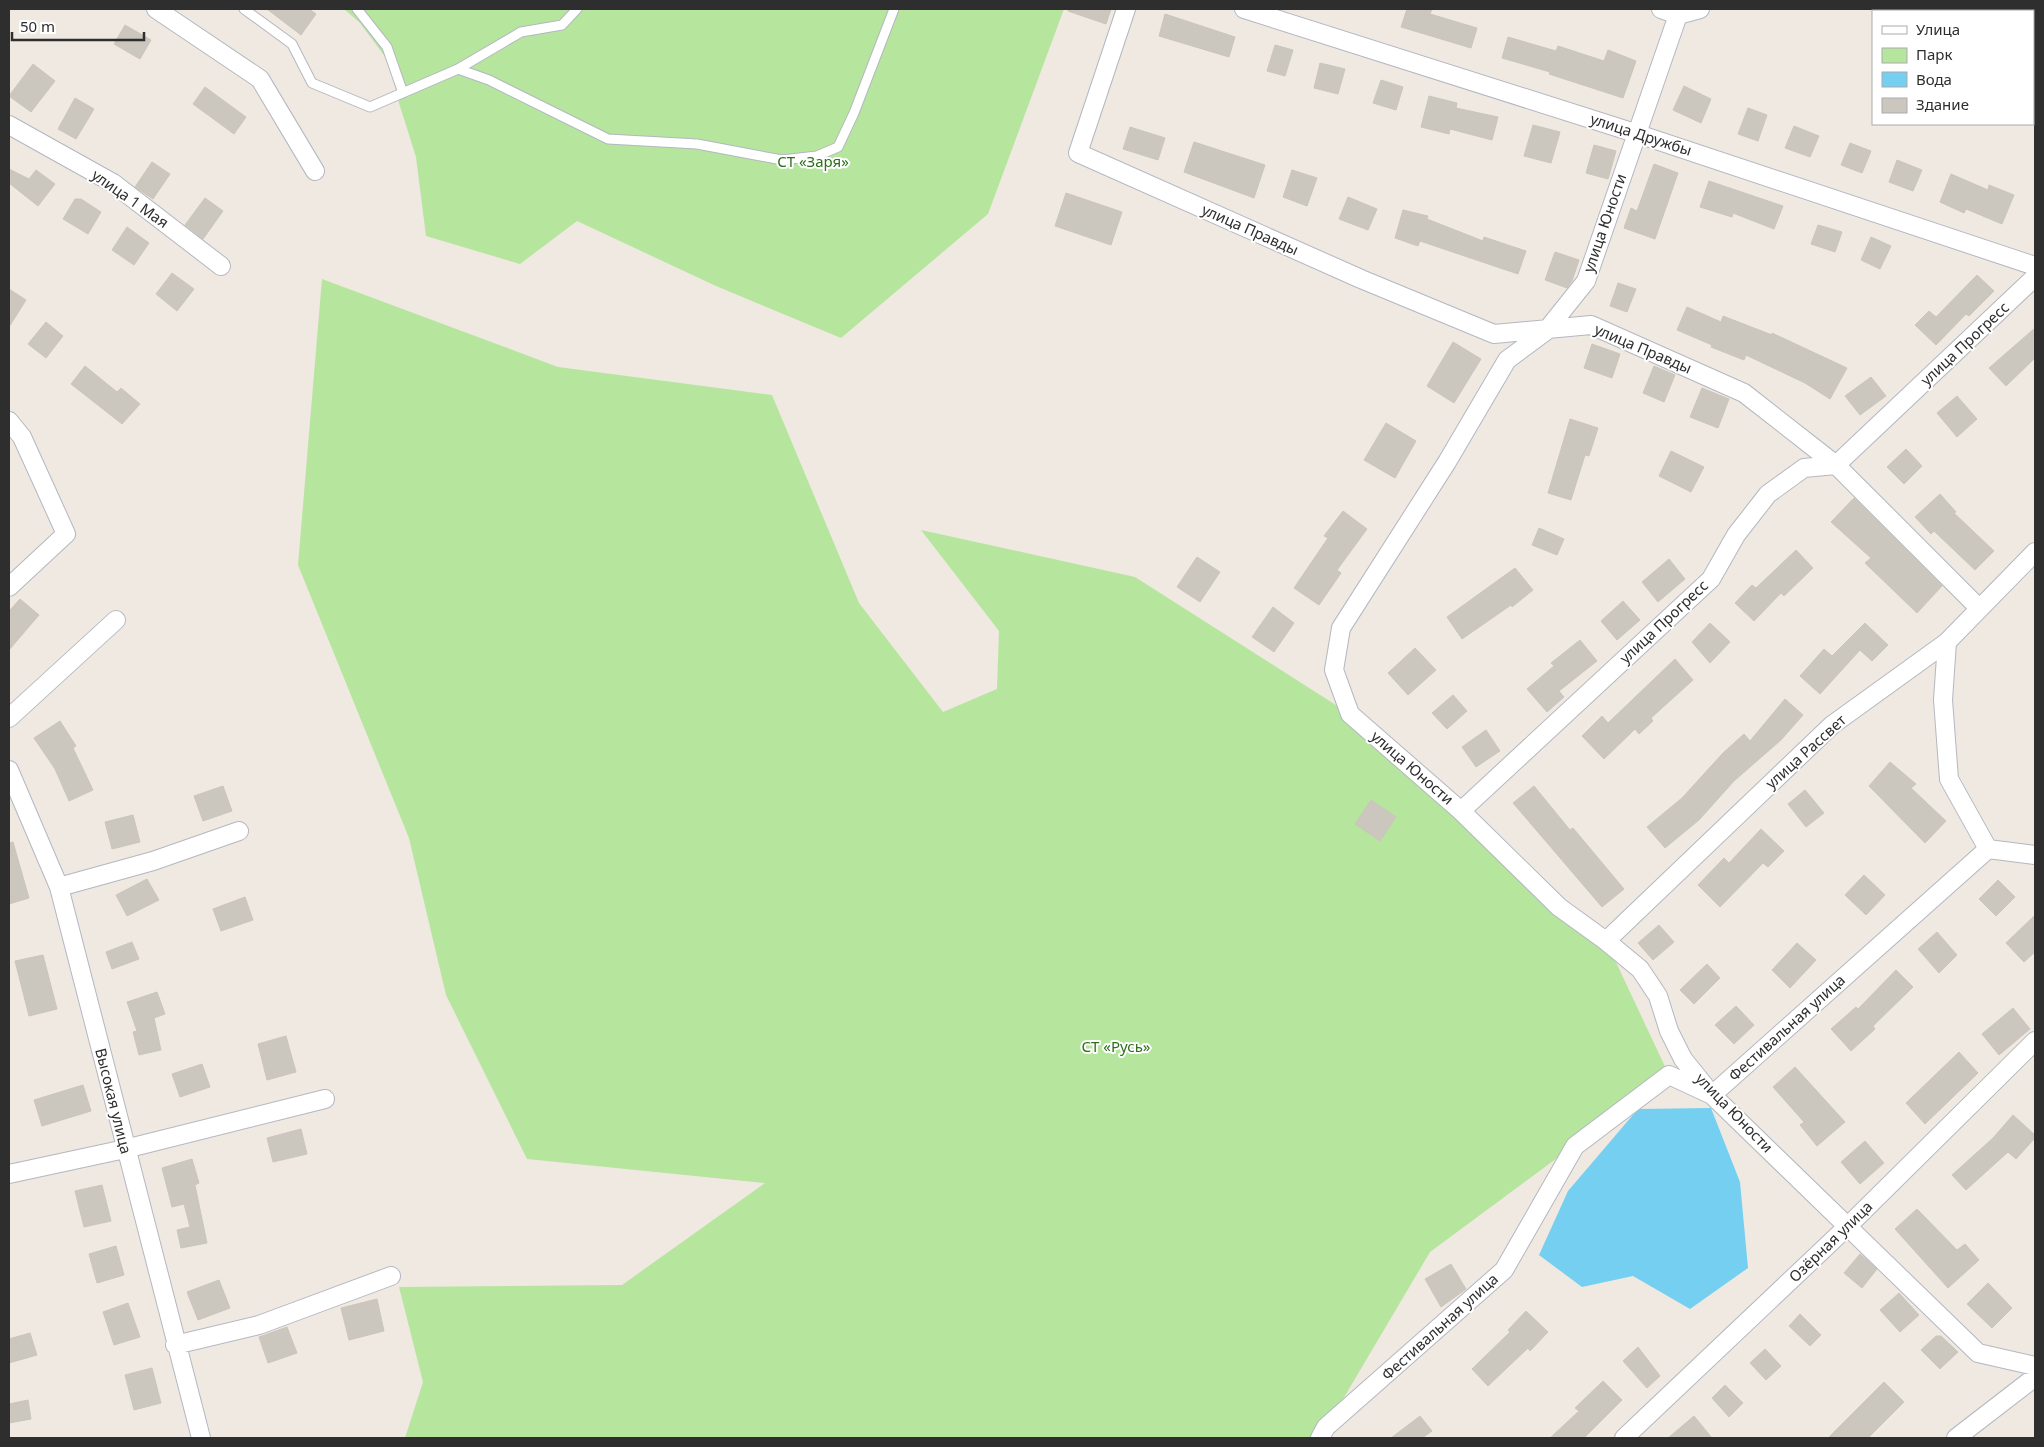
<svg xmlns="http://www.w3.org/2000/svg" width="2044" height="1447" viewBox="0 0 2044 1447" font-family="'Noto Sans',sans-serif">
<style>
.green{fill:#b6e59e}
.water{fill:#75cff0}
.building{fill:#cbc7bf;stroke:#cbc5ba}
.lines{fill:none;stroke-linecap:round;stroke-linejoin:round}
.service-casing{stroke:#b4b7c1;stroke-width:11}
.minor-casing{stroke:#b4b7c1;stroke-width:20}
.service{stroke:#fff;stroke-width:9}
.minor{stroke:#fff;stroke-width:18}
.labels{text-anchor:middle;stroke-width:4;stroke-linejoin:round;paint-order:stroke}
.street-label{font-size:15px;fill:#2e2e2e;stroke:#fff}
.park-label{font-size:15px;fill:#2c6e1b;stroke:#fff}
</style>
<rect width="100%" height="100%" fill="#efe9e1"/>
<path class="green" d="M344 9H1064L988 214 841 338 716 286 577 221 520 264 426 236 416 157 399 103 389 62 360 23Z
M322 279 558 367 772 395 859 603 943 712 997 689 999 631 921 530 1135 577 1350 714 1606 941 1669 1075 1430 1252 1320 1438H405L423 1382 399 1287 622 1285 765 1183 527 1159 446 995 409 838 298 565Z"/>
<path class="water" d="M1711 1108 1740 1182 1748 1268 1690 1309 1633 1276 1582 1287 1539 1255 1568 1191 1638 1109Z"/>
<path class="building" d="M267 9H309L316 14 301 35Z
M1069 9H1111L1106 24 1068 11Z
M1407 9H1432L1430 14 1477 28 1471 48 1401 27Z
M1165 14 1235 37 1229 57 1159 36Z
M125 25 151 40 140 59 114 44Z
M1508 37 1556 51 1558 46 1604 61 1608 50 1636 61 1623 98 1549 74 1550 72 1502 58Z
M1275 45 1293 50 1285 76 1267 71Z
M1320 63 1345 69 1338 94 1314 88Z
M33 64 55 81 31 112 9 96Z
M1381 80 1403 87 1396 110 1373 103Z
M1684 86 1711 99 1701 123 1673 110Z
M205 87 246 117 234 134 193 104Z
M1429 96 1457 103 1456 108 1498 117 1492 140 1450 129 1449 134 1421 127Z
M75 98 94 109 76 139 58 129Z
M1748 108 1767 115 1758 141 1738 134Z
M1533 125 1560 132 1551 163 1524 156Z
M1794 126 1819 136 1810 157 1785 148Z
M1130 127 1165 138 1158 160 1123 149Z
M1194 142 1265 165 1254 198 1184 172Z
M1850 143 1871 151 1862 173 1841 165Z
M1594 145 1616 151 1608 179 1586 173Z
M1897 160 1922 170 1913 191 1889 182Z
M152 162 170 174 153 199 135 187Z
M1654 164 1678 173 1655 239 1624 228 1631 208 1637 211Z
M9 169 29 179 36 170 55 184 38 206 9 183Z
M1292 170 1317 178 1307 206 1283 197Z
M1951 174 1988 190 1989 185 2014 195 2002 224 1966 209 1964 213 1940 202Z
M1709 181 1783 206 1774 229 1733 213 1732 217 1700 207Z
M1066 193 1122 212 1111 245 1055 226Z
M1348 197 1377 209 1368 230 1339 219Z
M205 198 223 211 203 239 185 225Z
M75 199H81L101 212 88 234 63 219Z
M1403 210 1428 216 1427 219 1483 241 1484 237 1526 251 1518 274 1420 241 1418 246 1395 238Z
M1818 225 1842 232 1835 252 1811 244Z
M127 227 149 243 134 265 112 250Z
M1871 237 1891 246 1880 269 1861 260Z
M1555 252 1579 260 1572 281 1567 288 1545 280Z
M172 273 194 289 177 311 156 294Z
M1977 275 1994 291 1969 316 1966 314 1936 345 1915 325 1929 311 1936 317Z
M1618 283 1636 289 1627 312 1610 306Z
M9 289 26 300 9 327Z
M1687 307 1721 322 1723 316 1772 335V333L1847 368 1830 399 1805 383 1746 355 1744 360 1711 347 1712 345 1677 330Z
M46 322 63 336 46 358 28 344Z
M2035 328V358L2006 386 1989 368Z
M1453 342 1481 359 1454 403 1427 386Z
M1592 344 1620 354 1612 378 1584 368Z
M85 366 117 392 121 388 140 404 122 424 71 384Z
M1654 366 1675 375 1664 402 1643 393Z
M1871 377 1886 396 1860 415 1845 396Z
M1702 388 1729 399 1718 428 1690 417Z
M1957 396 1977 419 1957 437 1937 413Z
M1570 419 1598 428 1589 456 1585 455 1571 500 1548 493Z
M1386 423 1416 441 1395 478 1364 460Z
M1906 449 1922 466 1904 484 1887 467Z
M1671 451 1704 467 1691 492 1659 476Z
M1940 494 1956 512 1954 513 1994 551 1975 570 1934 531 1931 534 1915 517Z
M1854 498 1942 586 1917 613 1865 563 1871 558 1831 522Z
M1343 511 1367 529 1337 570 1341 573 1319 605 1294 588 1328 538 1324 536Z
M1539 528 1564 539 1557 555 1532 545Z
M1796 550 1813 568 1784 596 1781 593 1754 621 1735 603 1752 585 1756 588Z
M1197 557 1220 572 1200 602 1177 587Z
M1669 559 1685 579 1658 602 1642 582Z
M1515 568 1533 590 1512 607 1511 605 1462 639 1447 617Z
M20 599 39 615 9 650V611Z
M1623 601 1640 620 1617 640 1601 621Z
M1273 607 1294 623 1274 652 1252 637Z
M1710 623 1730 642 1710 663 1692 642Z
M1865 623 1888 645 1872 661 1860 650 1820 694 1800 676 1824 649 1832 656Z
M1580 640 1597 661 1559 691 1564 697 1547 712 1527 689 1554 666 1551 663Z
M1415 648 1436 670 1408 695 1388 673Z
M1675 659 1693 680 1651 718 1653 721 1639 734 1635 729 1604 759 1582 736 1602 716 1608 723Z
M1453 695 1467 711 1447 729 1432 713Z
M1785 699 1803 715 1781 740 1734 781 1699 820 1665 848 1647 827 1682 798 1723 753 1744 734 1750 741Z
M60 721 76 746 73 748 93 790 69 801 55 769 34 738Z
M1486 730 1500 751 1476 767 1462 747Z
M1890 762 1916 784 1911 788 1946 821 1925 843 1869 786Z
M223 786 232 811 203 821 194 796Z
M1534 786 1570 830 1573 828 1624 889 1602 907 1513 803Z
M1805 790 1824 813 1806 827 1788 804Z
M1371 800 1396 817 1380 841 1355 824Z
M133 815 140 842 112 849 105 822Z
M1761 829 1784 851 1768 867 1763 863 1720 907 1698 885 1724 858 1729 863Z
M13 842 29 898 9 904V843Z
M1864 875 1885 895 1866 915 1845 895Z
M147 879 159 900 127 916 116 895Z
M1998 880 2015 897 1996 916 1979 899Z
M245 897 253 920 221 931 213 909Z
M2035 915V952L2024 962 2006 943Z
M1659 925 1674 942 1653 960 1638 943Z
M1937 932 1957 955 1939 973 1918 949Z
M132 942 139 959 112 969 106 952Z
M1797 943 1816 960 1790 988 1772 970Z
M43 955 57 1009 29 1016 15 961Z
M1707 964 1720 978 1694 1004 1680 990Z
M1896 970 1913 987 1873 1026 1875 1029 1851 1051 1831 1029 1856 1007 1858 1009Z
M157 992 165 1014 154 1018 161 1050 139 1055 133 1032 137 1031 127 1002Z
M1736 1006 1754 1025 1734 1044 1715 1025Z
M2013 1008 2030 1029 1999 1055 1982 1034Z
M286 1036 296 1072 267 1080 258 1044Z
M1959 1052 1978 1073 1925 1124 1906 1103Z
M202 1064 210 1087 180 1097 172 1074Z
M1795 1067 1845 1122 1817 1146 1800 1125 1804 1122 1773 1087Z
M83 1085 91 1111 42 1126 34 1100Z
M2013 1115 2035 1135V1138L2016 1159 2008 1152 1966 1190 1952 1175 1993 1138Z
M301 1129 307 1154 273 1162 267 1138Z
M1865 1141 1884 1163 1860 1184 1841 1162Z
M192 1159 199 1183 195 1185 207 1243 181 1248 177 1230 190 1227 184 1204 172 1207 162 1168Z
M102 1185 111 1221 84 1227 75 1191Z
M1917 1209 1957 1250 1965 1244 1979 1260 1948 1288 1895 1229Z
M116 1246 124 1275 97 1283 89 1254Z
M1860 1254 1877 1269 1862 1288 1844 1273Z
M1451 1264 1466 1289 1441 1307 1425 1279Z
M219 1280 230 1308 198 1320 187 1292Z
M1988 1283 2012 1308 1992 1328 1967 1304Z
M1899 1293 1919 1315 1900 1332 1880 1310Z
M377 1299 384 1331 349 1340 341 1308Z
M128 1303 140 1337 114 1345 103 1312Z
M1526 1311 1548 1332 1530 1351 1528 1348 1488 1386 1472 1369 1510 1332 1508 1330Z
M1800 1314 1821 1335 1810 1346 1789 1326Z
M287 1327 297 1353 268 1363 259 1337Z
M30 1333 37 1355 9 1363V1339Z
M1936 1336H1941L1958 1352 1940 1369 1921 1350Z
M1638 1347 1660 1376 1647 1388 1623 1361Z
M1765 1349 1781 1366 1766 1380 1750 1363Z
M152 1368 161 1403 134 1410 125 1375Z
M1603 1381 1622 1400 1584 1438H1550L1579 1411 1575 1408Z
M1884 1382 1904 1402 1868 1438H1828Z
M1725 1385 1743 1403 1729 1417 1712 1398Z
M28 1400 31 1419 9 1423V1404Z
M1420 1416 1432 1431 1422 1438H1391Z
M1694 1416 1712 1438H1668Z"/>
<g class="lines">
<g class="service-casing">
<path id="service" d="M244 9 292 44 312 83 370 107 458 69 521 32 562 25 577 9
M357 9 387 47 403 93
M458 69 489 80 608 139 697 144 782 160 817 156 838 147 854 113 894 9"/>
</g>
<g class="minor-casing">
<path id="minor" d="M156 9 260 79 315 171
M1126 9 1078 153 1361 279 1494 334 1591 325 1744 393 1836 465 1979 608
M1244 9 1635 133 2035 266
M1661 9 1678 15 1700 9
M1912 9 1919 11
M1678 15 1586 281 1546 331 1507 360 1447 462 1341 628 1334 670 1350 714 1461 811 1559 907 1606 941 1640 969 1658 996 1669 1031 1683 1059 1712 1095 1978 1353 2035 1366
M2033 51 2035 52
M9 125 113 183 221 266
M9 421 22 437 66 534 9 587
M1947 642 1943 700 1949 779 1988 849 2035 855
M9 718 116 620
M9 770 59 887 201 1438
M1461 811 1711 579 1736 535 1768 494 1804 468 1836 465 2035 277
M59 887 153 861 239 831
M1606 941 1832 725 1947 642 2035 552
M9 1174 125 1149 325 1099
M175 1345 259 1325 391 1276
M1320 1438 1326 1427 1504 1270 1575 1146 1669 1075 1712 1095 1988 849
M1624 1438 1849 1225 2035 1041
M1956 1438 2035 1377"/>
</g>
<use href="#service" class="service"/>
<use href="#minor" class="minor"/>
</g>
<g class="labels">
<g class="street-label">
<text transform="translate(1641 135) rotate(18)" y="5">улица Дружбы</text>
<text transform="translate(130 199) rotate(35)" y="5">улица 1 Мая</text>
<text transform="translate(1605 223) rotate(-71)" y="5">улица Юности</text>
<text transform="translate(1250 230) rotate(24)" y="5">улица Правды</text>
<text transform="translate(1965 344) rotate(-43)" y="5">улица Прогресс</text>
<text transform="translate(1643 349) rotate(23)" y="5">улица Правды</text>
<text transform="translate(1664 622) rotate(-43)" y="5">улица Прогресс</text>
<text transform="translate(1806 752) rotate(-42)" y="5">улица Рассвет</text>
<text transform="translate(1412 768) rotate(41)" y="5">улица Юности</text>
<text transform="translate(1787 1028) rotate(-42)" y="5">Фестивальная улица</text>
<text transform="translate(113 1101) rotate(76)" y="5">Высокая улица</text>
<text transform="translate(1734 1113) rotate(46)" y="5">улица Юности</text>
<text transform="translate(1831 1242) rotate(-44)" y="5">Озёрная улица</text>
<text transform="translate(1440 1327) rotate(-42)" y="5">Фестивальная улица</text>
</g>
<g class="park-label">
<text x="813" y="167">СТ «Заря»</text>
<text x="1116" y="1052">СТ «Русь»</text>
</g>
</g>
<rect width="2044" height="1447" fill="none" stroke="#2e2e2e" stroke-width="20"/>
<rect x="1872" y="10" width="162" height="115" fill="#ffffff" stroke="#ababab"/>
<rect x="1882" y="26" width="25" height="8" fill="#ffffff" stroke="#ababab"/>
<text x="1916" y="35" font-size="15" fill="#2e2e2e">Улица</text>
<rect x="1882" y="48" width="25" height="15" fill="#b6e59e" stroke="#ababab"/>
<text x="1916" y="60" font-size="15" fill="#2e2e2e">Парк</text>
<rect x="1882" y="72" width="25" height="15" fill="#75cff0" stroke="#ababab"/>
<text x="1916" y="85" font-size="15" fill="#2e2e2e">Вода</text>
<rect x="1882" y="98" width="25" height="15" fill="#cbc7bf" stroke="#ababab"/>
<text x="1916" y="110" font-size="15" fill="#2e2e2e">Здание</text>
<path d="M12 32v8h132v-8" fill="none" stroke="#2e2e2e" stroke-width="2.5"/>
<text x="20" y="32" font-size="15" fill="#2e2e2e" stroke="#ffffff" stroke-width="4" paint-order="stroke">50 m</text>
</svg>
